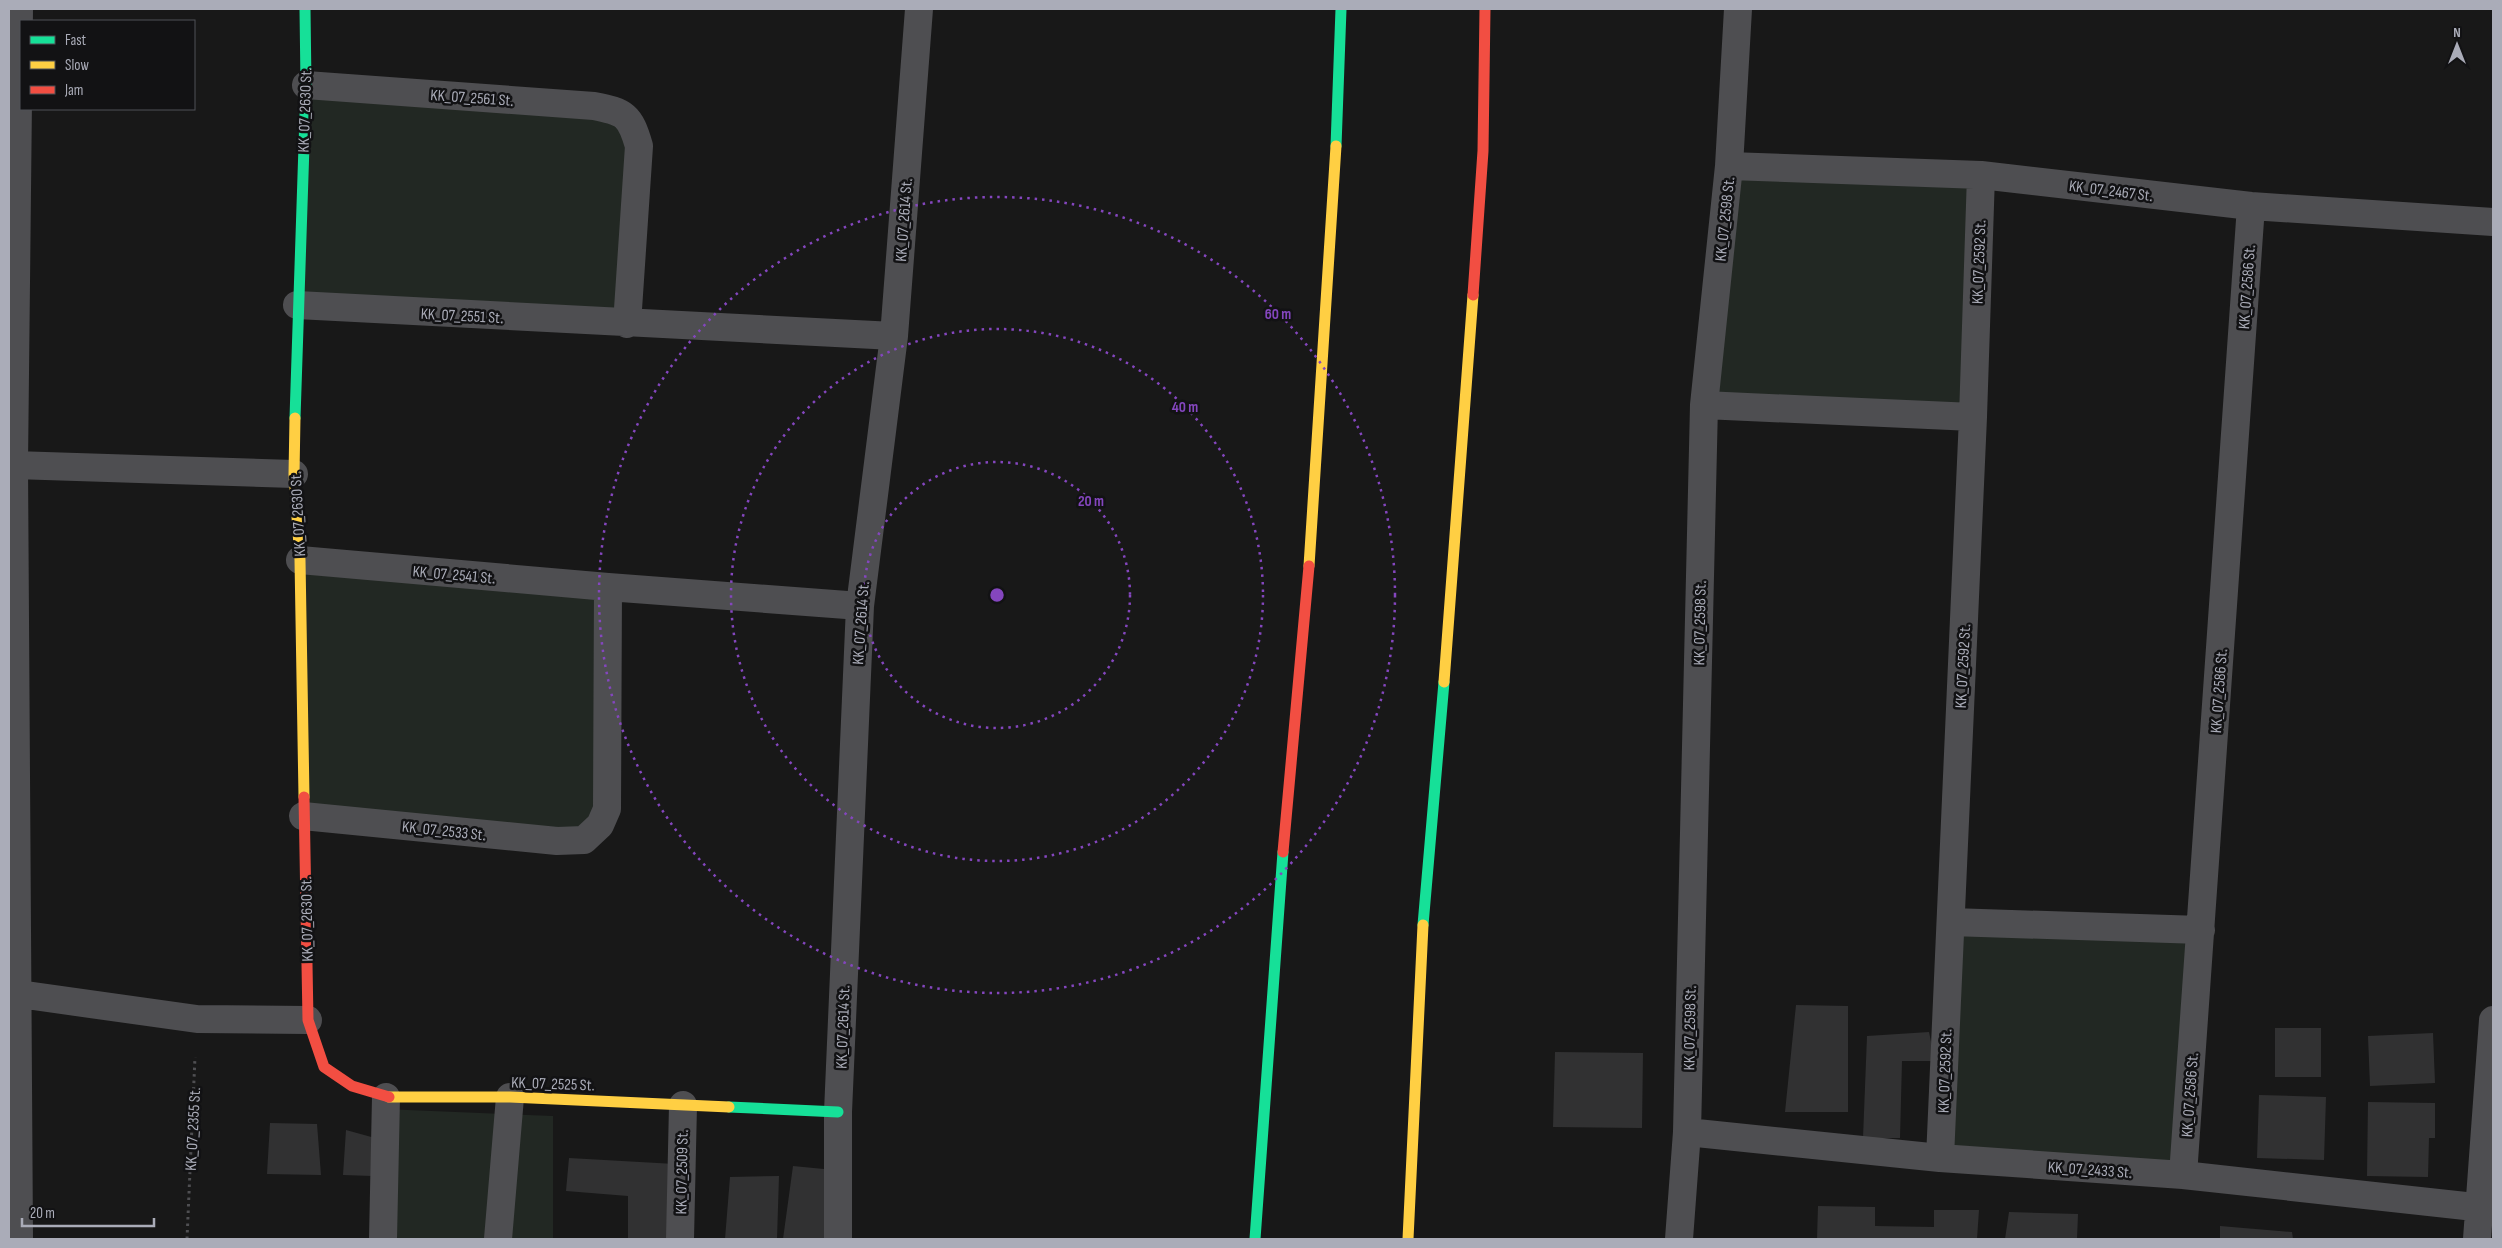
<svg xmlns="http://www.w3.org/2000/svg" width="2502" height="1248" viewBox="0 0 2502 1248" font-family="'Sofia Sans Condensed',sans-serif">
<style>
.green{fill:#222823}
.building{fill:#313132}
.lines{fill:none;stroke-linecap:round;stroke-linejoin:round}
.path{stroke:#4f4f52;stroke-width:3;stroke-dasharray:2.5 4;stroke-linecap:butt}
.street{stroke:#4e4e51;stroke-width:28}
.fast{stroke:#16e098;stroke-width:11}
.slow{stroke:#ffcf43;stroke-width:11}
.jam{stroke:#f24e42;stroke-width:11}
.ring{fill:none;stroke:#8446be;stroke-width:2.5;stroke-dasharray:2.5 5}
.labels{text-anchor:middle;stroke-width:5;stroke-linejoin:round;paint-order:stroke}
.street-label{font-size:16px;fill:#aaacb8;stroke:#121214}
.centre{fill:#8446be;stroke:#121214;stroke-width:2.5}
.ring-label{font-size:15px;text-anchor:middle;font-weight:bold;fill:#8446be;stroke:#121214;stroke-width:5;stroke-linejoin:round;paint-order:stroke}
</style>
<rect width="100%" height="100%" fill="#181818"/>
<path class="green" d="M306 85 632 123 627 324 297 305Z
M1726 167 1981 175 1973 417 1704 400Z
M300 560 608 587 607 809 584 840 303 816Z
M1951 922 2201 930 2183 1175 1940 1158Z
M384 1109 553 1116V1239H382Z"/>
<path class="building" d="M1796 1005 1848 1006V1112H1785Z
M2275 1028H2321V1077H2275Z
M1929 1032 1935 1061H1902L1900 1138H1863L1867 1036Z
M2433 1033 2435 1083 2370 1086 2368 1036Z
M1555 1052 1643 1053 1642 1128 1553 1127Z
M2259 1095 2326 1097 2324 1160 2257 1158Z
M2368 1102 2435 1103V1138H2429L2428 1177 2367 1176Z
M270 1123 317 1124 321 1175 267 1174Z
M346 1130 375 1138 372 1176 343 1175Z
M569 1158 675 1164 677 1239H628V1196L566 1191Z
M793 1166 834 1170 832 1239H783Z
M779 1176 777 1239H725L730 1177Z
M1818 1206 1875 1207V1226L1934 1227V1210H1979L1977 1239H1817Z
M2009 1212 2078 1214 2077 1239H2005Z
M2220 1226 2292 1232 2293 1239H2220Z"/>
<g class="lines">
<path class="path" d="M187 1239 195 1057"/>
<path class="street" d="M19 9 14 465 19 1239
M306 85 594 106C625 112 630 115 639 146L627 324
M1729 166 1981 175 2251 206 2493 222
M297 305 894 336
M1704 405 1973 417
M14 465 294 474
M300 560 608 587 860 606
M303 816 557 841 584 840 600 825 607 809 608 587
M1951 922 2201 930
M19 994 197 1019 308 1020
M1687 1132 1940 1158 2183 1175 2493 1209
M1940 1158 1973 417 1981 175
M2183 1175 2251 206
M383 1239 386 1097
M498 1239 510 1097
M680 1239 683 1105
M838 1239V1112L860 606 894 336 919 9
M1679 1239 1687 1132 1704 405 1729 166 1738 9
M2477 1239 2493 1020"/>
<path class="fast" d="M1336 146 1341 9
M295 418 306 85 305 9
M1423 925 1444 682
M729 1107 838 1112
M1255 1239 1283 852"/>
<path class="slow" d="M295 418 294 474 300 560 304 797
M1309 566 1336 146
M1444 682 1473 295
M389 1097H510L729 1107
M1408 1239 1423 925"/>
<path class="jam" d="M1473 295 1483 151 1485 9
M304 797 308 1020 324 1067 352 1086 389 1097
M1283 852 1309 566"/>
</g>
<g class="ring">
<circle cx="997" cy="595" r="133"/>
<circle cx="997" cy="595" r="266"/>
<circle cx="997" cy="595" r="398"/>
</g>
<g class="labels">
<g class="street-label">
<text transform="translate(472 97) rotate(4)" y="6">KK_07_2561 St.</text>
<text transform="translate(304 110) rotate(-88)" y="6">KK_07_2630 St.</text>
<text transform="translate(2111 190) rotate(7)" y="6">KK_07_2467 St.</text>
<text transform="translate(1724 219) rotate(-84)" y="6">KK_07_2598 St.</text>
<text transform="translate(903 220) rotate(-86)" y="6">KK_07_2614 St.</text>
<text transform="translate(1978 262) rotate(-88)" y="6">KK_07_2592 St.</text>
<text transform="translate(2246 287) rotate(-86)" y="6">KK_07_2586 St.</text>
<text transform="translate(462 315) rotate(3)" y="6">KK_07_2551 St.</text>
<text transform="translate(297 514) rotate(-93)" y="6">KK_07_2630 St.</text>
<text transform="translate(454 574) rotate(5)" y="6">KK_07_2541 St.</text>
<text transform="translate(860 623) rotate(-86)" y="6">KK_07_2614 St.</text>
<text transform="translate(1699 623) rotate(-89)" y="6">KK_07_2598 St.</text>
<text transform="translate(1962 666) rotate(-87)" y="6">KK_07_2592 St.</text>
<text transform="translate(2218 691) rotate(-86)" y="6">KK_07_2586 St.</text>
<text transform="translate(444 830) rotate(6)" y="6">KK_07_2533 St.</text>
<text transform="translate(306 919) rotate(-91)" y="6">KK_07_2630 St.</text>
<text transform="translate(842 1027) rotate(-88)" y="6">KK_07_2614 St.</text>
<text transform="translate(1689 1028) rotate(-89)" y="6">KK_07_2598 St.</text>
<text transform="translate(1944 1071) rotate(-88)" y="6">KK_07_2592 St.</text>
<text transform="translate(553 1083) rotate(2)" y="6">KK_07_2525 St.</text>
<text transform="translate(2189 1095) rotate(-86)" y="6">KK_07_2586 St.</text>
<text transform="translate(192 1129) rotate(-87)" y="6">KK_07_2355 St.</text>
<text transform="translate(2090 1169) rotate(4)" y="6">KK_07_2433 St.</text>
<text transform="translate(681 1172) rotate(-89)" y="6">KK_07_2509 St.</text>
</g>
</g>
<circle cx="997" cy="595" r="8" class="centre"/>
<g class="ring-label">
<text x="1278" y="319">60 m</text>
<text x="1185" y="412">40 m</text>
<text x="1091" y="506">20 m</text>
</g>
<rect width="2502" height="1248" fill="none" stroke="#aaacb8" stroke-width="20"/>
<rect x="20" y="20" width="175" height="90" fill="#121214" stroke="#4f5056"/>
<rect x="30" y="36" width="25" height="8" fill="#16e098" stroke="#4f5056"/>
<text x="65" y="45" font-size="15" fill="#aaacb8">Fast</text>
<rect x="30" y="61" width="25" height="8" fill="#ffcf43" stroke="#4f5056"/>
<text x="65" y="70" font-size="15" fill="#aaacb8">Slow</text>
<rect x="30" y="86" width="25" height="8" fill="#f24e42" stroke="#4f5056"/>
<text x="65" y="95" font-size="15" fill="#aaacb8">Jam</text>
<g transform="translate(2457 45)" stroke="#121214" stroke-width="4" paint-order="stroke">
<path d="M0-4L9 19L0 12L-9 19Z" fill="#aaacb8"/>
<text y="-8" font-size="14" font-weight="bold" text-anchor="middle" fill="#aaacb8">N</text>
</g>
<path d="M22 1218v8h132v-8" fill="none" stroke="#aaacb8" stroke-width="2.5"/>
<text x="30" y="1218" font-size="15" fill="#aaacb8" stroke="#121214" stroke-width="4" paint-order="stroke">20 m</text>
</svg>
